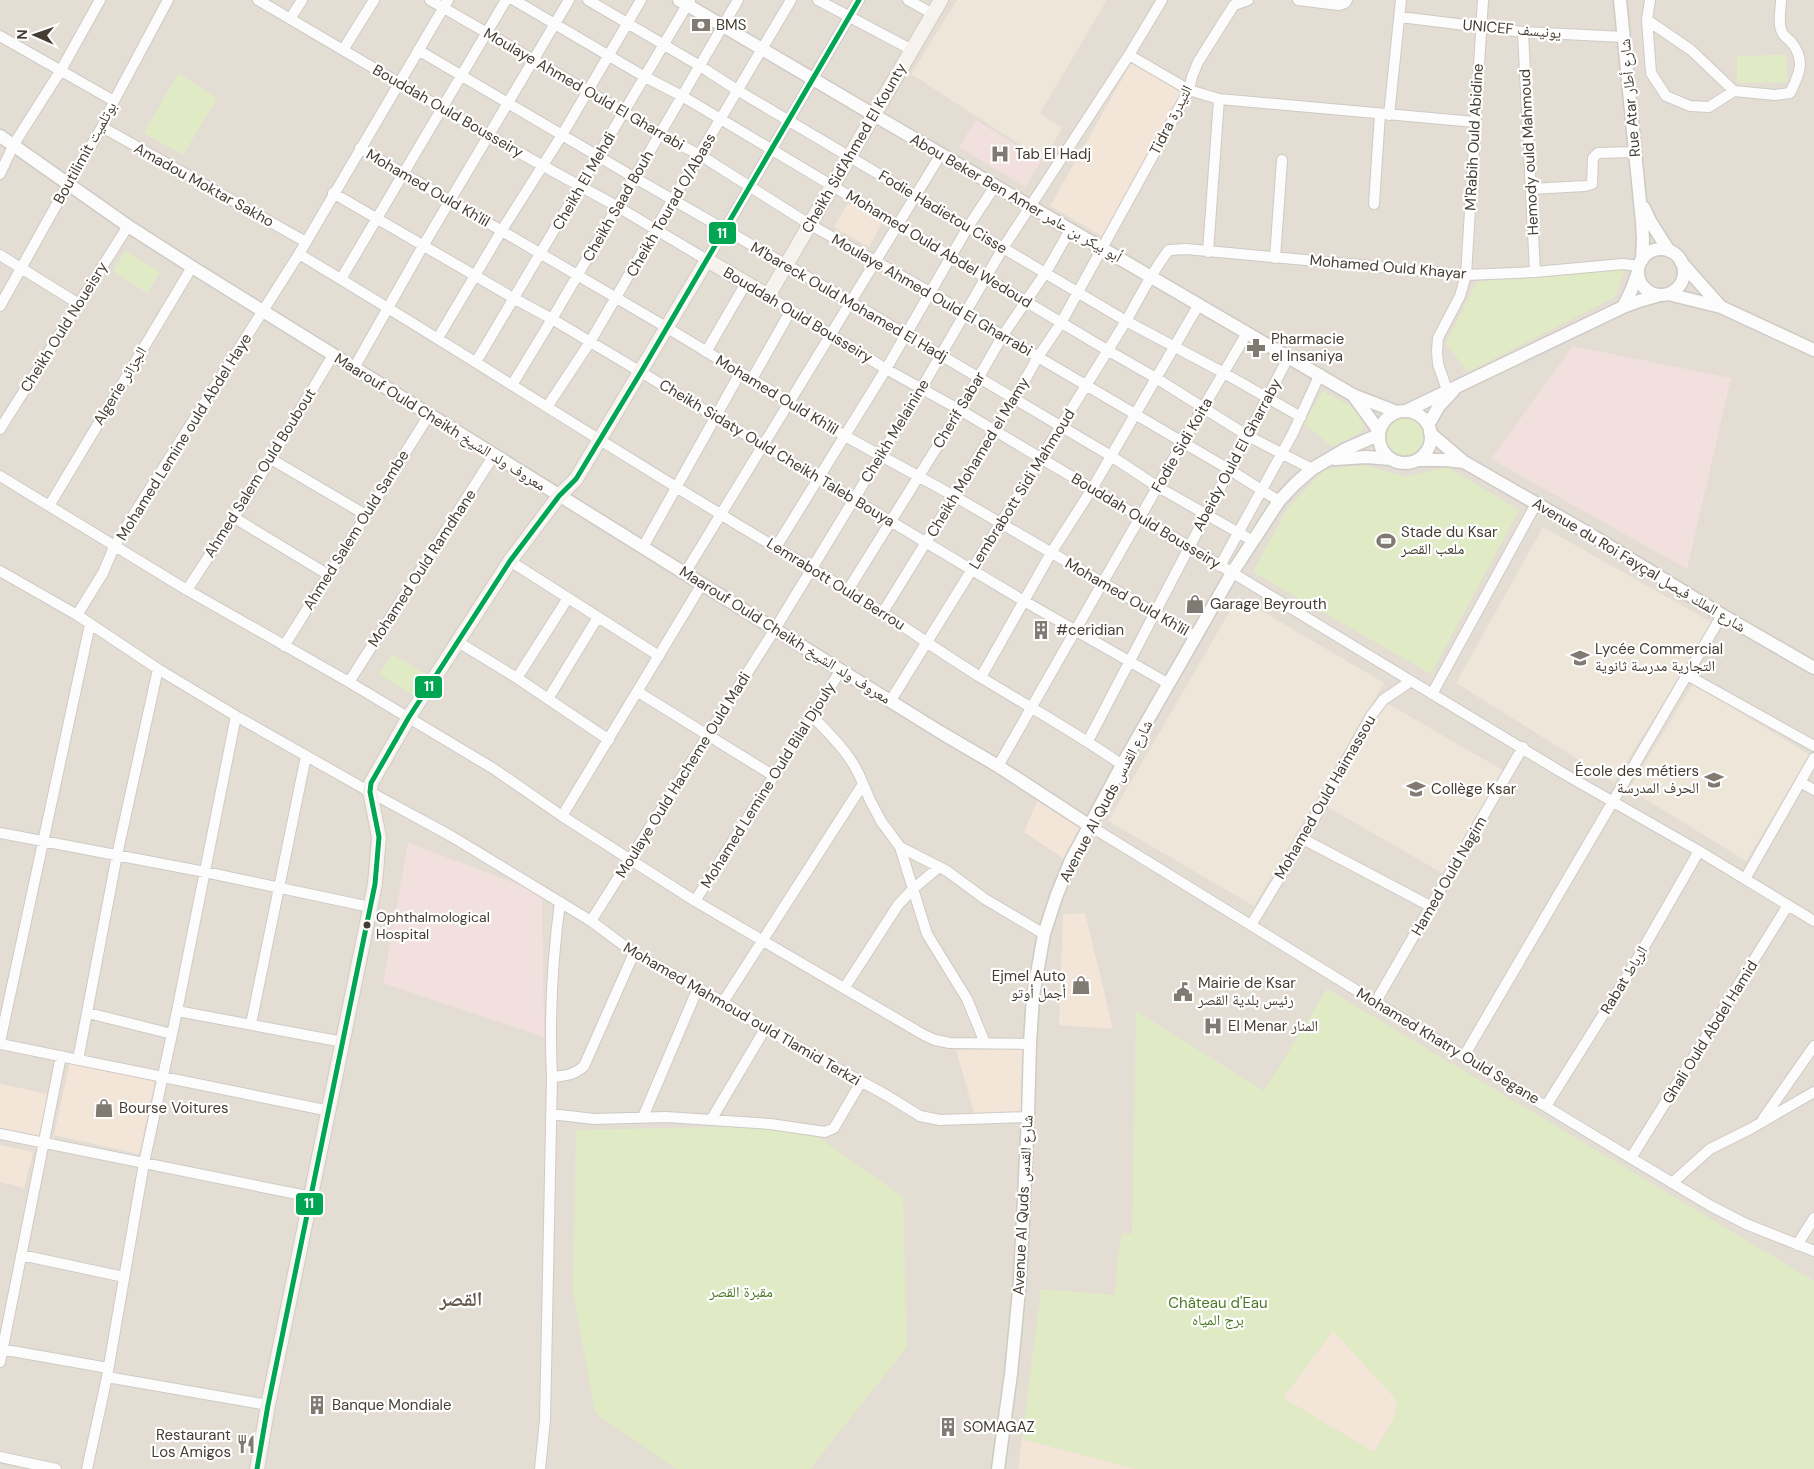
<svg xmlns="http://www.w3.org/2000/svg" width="1814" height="1469" viewBox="0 0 1814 1469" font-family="'DM Sans','Noto Naskh Arabic',sans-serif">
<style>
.residential{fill:#e4ddd4}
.commercial{fill:#f3e6d9}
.education{fill:#eee6d9}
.medical{fill:#f2e0de}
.green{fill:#e0ebc6;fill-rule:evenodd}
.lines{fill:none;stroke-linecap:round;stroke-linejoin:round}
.minor-casing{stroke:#cecac5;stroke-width:12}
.tertiary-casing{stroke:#cecac5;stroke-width:15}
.secondary-casing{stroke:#d2cbc1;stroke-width:16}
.minor{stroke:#fdfcfc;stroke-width:10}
.tertiary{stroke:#fdfcfc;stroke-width:12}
.secondary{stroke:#f6f3ee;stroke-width:14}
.bus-1-casing{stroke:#fff;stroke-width:9}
.bus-1{stroke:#00a651;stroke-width:5}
.bus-dot{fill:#453d33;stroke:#fff;stroke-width:2}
.labels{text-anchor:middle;stroke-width:4.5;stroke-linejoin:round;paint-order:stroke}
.bus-label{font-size:14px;fill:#453d33;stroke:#fff;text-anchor:start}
.poi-label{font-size:15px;fill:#453d33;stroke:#fff;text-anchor:start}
.street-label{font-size:15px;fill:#453d33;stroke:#fff}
.park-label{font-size:15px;fill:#4c7924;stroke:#fff}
.district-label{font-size:20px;font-weight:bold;fill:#68594a;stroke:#fff}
.line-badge{stroke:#fff;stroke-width:2}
.badge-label{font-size:14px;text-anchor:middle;font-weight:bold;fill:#fff}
</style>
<rect width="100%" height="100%" fill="#f0ece8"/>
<path class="residential" d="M0 0H1814V1469H0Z"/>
<path class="commercial" d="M1133 60 1187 92 1104 237 1050 206Z
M848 203 882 222 869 247 834 227Z
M1040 795 1086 826 1067 861 1024 832Z
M1085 913 1113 1029 1059 1025 1063 914Z
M1024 1049V1115L975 1116 956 1050Z
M70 1061 155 1081 139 1154 54 1135Z
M0 1084 48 1094 39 1137 0 1128Z
M0 1145 33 1152 24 1188 0 1182Z
M1333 1330 1394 1397 1397 1402 1396 1415 1374 1452 1283 1398Z
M1022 1439 1136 1469H1018Z"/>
<path class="education" d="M957 0H1107L1040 113 1062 128 1044 160 911 74Z
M1543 527 1713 623 1614 782 1456 683Z
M1238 597 1384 683 1254 906 1108 821Z
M1693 684 1810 755 1746 861 1629 789Z
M1385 702 1506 772 1447 876 1326 806Z"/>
<path class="medical" d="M976 120 1041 161 1025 187 959 147Z
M1573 346 1731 378 1687 569 1491 459Z
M408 843 542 893 544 1037 383 983Z"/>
<path class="green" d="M1786 55 1787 82 1737 83V56Z
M178 73 217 98 183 155 144 133Z
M125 251 160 272 147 293 113 271Z
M1617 266 1624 272 1615 297 1468 372 1446 343 1477 282Z
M1323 391 1359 411 1366 422 1361 432 1332 447 1304 423Z
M1383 438a21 21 0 1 1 42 0a21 21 0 1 1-42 0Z
M1365 465 1405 477 1447 467 1519 510 1431 674 1253 572 1287 509 1325 469Z
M392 654 427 675 414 696 379 674Z
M1327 989 1814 1281V1469H1136L1022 1439 1041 1289 1115 1295 1118 1255 1123 1233 1132 1234 1136 1011 1264 1091ZM1333 1331 1394 1397C1402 1415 1384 1436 1374 1452L1283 1398Z
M762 1126 818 1137 903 1197 907 1347 810 1469H678L673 1467 595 1413 573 1292 576 1130Z"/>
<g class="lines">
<g class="minor-casing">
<path id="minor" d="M258 0 489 136 618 207 707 260 859 0
M430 0 624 112 660 135 700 155 809 224 930 292 1038 357 1230 470 1279 501
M514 0 645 77 682 96 1107 350 1156 378 1248 436 1312 469
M588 0 700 66 737 90 1126 321 1224 373 1301 417
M818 0 912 50
M908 0 933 14
M1298 0 1339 5 1345 3 1347 0
M1650 0 1647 20 1651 73 1666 96 1690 106 1709 107 1734 91 1775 95 1790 93C1799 75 1806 61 1792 43 1790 40 1786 38 1783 34 1777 25 1781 10 1781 0
M1400 17 1523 32 1624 37
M290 19 302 0
M1647 20 1691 50 1734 91
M1523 32 1535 272
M0 36 114 101
M343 50 374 0
M418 50 635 178 851 302 1111 456 1158 487 1253 541
M1129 55 1189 90 1219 99 1475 122
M1389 115 1401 0
M102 127 306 242
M360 148 666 327 845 436 954 496 1196 637
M0 174 14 144 61 70 100 0
M1531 189 1585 186 1592 184 1593 158 1598 153 1635 152
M333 193 515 299 552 319 1024 601 1169 684
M1374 204 1380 114
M1208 252 1219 99
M299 254C441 339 580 429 722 515 763 541 806 564 847 590 893 618 936 650 982 678 1029 707 1077 733 1122 765
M0 255 79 304
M1275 258 1282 160
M341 279 506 0
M768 296 886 369 960 410 1190 547 1561 772 1699 851 1814 921
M0 306 68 184 102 127 114 101 168 0
M438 338 502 230 562 135 641 0
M706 352 746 283
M476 362 690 0
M354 368 423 246 569 0
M752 379 791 310
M512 385 552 319 738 0
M1447 390 1438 364 1437 351 1438 338 1460 296 1466 275 1483 0
M547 407 590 342 673 199 791 0
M0 429 128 226
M271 459 366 515
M0 476 187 590 349 682 494 769 562 816 695 901 924 1035 935 1040 950 1043 1030 1044
M49 506 192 267
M233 517 327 574
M643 547 740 373
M776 547 886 369 968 227 995 186
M510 561 659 656
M1220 566 1293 433 1320 374
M0 571 77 615 158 669 236 716 370 792 451 836 591 921 634 953 723 1002 765 1029 886 1095 920 1116 940 1120 1028 1117
M685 573 941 154
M187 590 255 485 333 355
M848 590 960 410 1003 335 1046 272 1070 230
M883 612 1014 399 1038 357 1061 323 1189 90 1192 77 1198 62 1215 35 1234 5 1248 0
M77 615 103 573 114 547 137 509 299 254 448 0
M458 642 517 678 609 740
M284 646 429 415
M1687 675 1814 746
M981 677 1051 553 1092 489 1199 304
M517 678 568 598
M349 682 494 455
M638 692 774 776
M1432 694 1536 504
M548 699 598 617
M891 700 1126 321C1140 297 1152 271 1169 250L1186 249 1466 275 1535 272 1623 264 1639 266
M1088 741 1289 356
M998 766 1183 442 1247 333
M1800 782 1814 790
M863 784 870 800 881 821 900 847 927 934 967 999 985 1043
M562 816 702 584
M1090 826C1297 953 1502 1082 1711 1206L1746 1224 1814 1251
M0 833 205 872 370 907
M1303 839 1432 907
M900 847 947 871 985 899 1044 934
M1745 879 1814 758
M695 901 841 670
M591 921 775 629 921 389 1003 248 1129 55 1162 0
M1251 925 1303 839 1371 716 1383 700 1411 681
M845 987 898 905 913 889 939 867
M723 1002 863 784C853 756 832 737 812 716
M1375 1003 1523 747
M177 1011 343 1042
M88 1013 172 1034
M251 1024 306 756
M0 1042 90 624
M0 1044 330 1111
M1464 1056 1722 615
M78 1060 117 855 158 669
M552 1077C565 1076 574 1075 584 1066L634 953
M1546 1106 1628 975 1699 851
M551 1114 594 1119 666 1117 770 1124 825 1132 834 1128 861 1082
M643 1117 698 988
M1763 1119 1814 1046
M711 1120 765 1029
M0 1134 312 1197
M1631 1158 1788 905
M1672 1183 1710 1149 1750 1129 1814 1092
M1797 1245 1814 1218
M21 1255 124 1277
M0 1349 108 1368
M0 1362 61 1056
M107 1377 268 1405
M0 1457 56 1469
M87 1469 107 1377 144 1163 177 1011 236 716
M540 1469 545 1420 552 1077C549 1016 552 962 560 902"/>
</g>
<g class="tertiary-casing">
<path id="tertiary" d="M679 0 874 115 1353 395 1397 412
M1620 0 1642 222 1643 239 1642 260
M0 136 128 226 192 267 940 732 998 766 1090 826
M1644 208 1650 221 1669 251
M1638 272a23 23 0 1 1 46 0a23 23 0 1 1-46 0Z
M1681 262 1721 307
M1668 294 1721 307 1814 350
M1623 307 1631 291 1638 272
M1353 395 1379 431
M1379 437a26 26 0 1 1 52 0a26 26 0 1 1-52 0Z
M1406 411 1623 307 1639 301 1660 295
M1428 425 1439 406 1453 391
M1430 433 1464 462 1593 536 1722 615 1814 668
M1335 459 1367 457 1391 459
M1417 460H1445L1464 462
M998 1469 1011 1374 1020 1280 1028 1117 1030 1044 1033 996 1044 934 1056 897 1071 860 1122 765 1232 573 1279 501 1295 484 1312 469 1346 449 1378 435"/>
</g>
<g class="secondary-casing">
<path id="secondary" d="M257 1469 268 1405 375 884 379 837 370 792 371 783 409 717 510 561 559 496 576 479 707 260 768 296 941 0"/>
</g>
<use href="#minor" class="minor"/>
<use href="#tertiary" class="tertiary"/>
<use href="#secondary" class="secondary"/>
<g class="bus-1-casing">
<path id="bus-1" d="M257 1469 268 1405 375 884 379 837 370 792 371 783 409 717 510 561 559 496 576 479 641 372 859 0"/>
</g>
<use href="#bus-1" class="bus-1"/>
</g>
<defs>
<g id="bank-bare" transform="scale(1.5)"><path d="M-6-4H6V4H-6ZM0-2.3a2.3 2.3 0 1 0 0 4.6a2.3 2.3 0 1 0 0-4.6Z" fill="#817a72" stroke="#fff" stroke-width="2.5" paint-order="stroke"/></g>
<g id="hospital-bare" transform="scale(1.5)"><path d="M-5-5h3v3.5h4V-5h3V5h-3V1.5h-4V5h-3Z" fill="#817a72" stroke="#fff" stroke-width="2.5" paint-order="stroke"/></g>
<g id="pharmacy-bare" transform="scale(1.5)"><path d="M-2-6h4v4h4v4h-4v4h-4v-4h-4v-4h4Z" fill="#817a72" stroke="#fff" stroke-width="2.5" paint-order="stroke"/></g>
<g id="stadium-bare" transform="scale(1.5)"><path d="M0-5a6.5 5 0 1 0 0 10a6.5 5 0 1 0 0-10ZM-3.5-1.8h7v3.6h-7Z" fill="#817a72" stroke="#fff" stroke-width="2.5" paint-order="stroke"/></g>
<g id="shop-bare" transform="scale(1.5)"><path d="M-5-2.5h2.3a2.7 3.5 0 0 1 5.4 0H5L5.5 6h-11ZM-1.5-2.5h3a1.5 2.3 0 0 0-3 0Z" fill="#817a72" stroke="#fff" stroke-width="2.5" paint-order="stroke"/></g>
<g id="building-bare" transform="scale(1.5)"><path d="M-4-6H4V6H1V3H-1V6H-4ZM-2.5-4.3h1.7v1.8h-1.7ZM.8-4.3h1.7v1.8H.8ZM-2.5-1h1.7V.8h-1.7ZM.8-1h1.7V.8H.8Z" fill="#817a72" stroke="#fff" stroke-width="2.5" paint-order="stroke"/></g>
<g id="school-bare" transform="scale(1.5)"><path d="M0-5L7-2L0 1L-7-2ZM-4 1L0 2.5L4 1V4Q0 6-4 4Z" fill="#817a72" stroke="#fff" stroke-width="2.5" paint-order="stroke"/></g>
<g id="university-bare" transform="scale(1.5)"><path d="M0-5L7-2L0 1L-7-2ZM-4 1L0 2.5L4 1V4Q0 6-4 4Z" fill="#817a72" stroke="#fff" stroke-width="2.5" paint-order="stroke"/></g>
<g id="civic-bare" transform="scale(1.5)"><path d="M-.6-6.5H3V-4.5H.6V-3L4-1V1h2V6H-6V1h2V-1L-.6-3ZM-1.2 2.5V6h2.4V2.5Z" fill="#817a72" stroke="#fff" stroke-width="2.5" paint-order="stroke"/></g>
<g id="restaurant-bare" transform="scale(1.5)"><path d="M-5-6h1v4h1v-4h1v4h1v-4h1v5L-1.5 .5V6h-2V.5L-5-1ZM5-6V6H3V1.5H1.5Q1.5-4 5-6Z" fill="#817a72" stroke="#fff" stroke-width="2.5" paint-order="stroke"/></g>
</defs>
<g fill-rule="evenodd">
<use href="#bank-bare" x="701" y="25"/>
<use href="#hospital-bare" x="1000" y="154"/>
<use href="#pharmacy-bare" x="1256" y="348"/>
<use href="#stadium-bare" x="1386" y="541"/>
<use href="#shop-bare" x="1195" y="604"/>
<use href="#building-bare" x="1041" y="630"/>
<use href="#school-bare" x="1580" y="658"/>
<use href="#university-bare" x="1714" y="780"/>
<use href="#school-bare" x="1416" y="789"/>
<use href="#shop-bare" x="1081" y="985"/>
<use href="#civic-bare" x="1183" y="992"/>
<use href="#hospital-bare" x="1213" y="1026"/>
<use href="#shop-bare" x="104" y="1108"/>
<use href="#building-bare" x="317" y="1405"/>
<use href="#building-bare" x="948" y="1427"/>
<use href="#restaurant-bare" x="246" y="1444"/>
</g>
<circle class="bus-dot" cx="367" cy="925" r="4.5"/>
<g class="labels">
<g class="bus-label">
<text x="376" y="922">Ophthalmological<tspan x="376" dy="17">Hospital</tspan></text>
</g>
<g class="poi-label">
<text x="716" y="30">BMS</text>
<text x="1015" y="159">Tab El Hadj</text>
<text x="1271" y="344">Pharmacie<tspan x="1271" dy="17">el Insaniya</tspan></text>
<text x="1401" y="537">Stade du Ksar<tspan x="1401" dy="17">ملعب القصر</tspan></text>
<text x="1210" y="609">Garage Beyrouth</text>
<text x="1056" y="635">#ceridian</text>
<text x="1595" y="654">Lycée Commercial<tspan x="1595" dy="17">التجارية مدرسة ثانوية</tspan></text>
<text x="1699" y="776" text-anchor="end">École des métiers<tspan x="1699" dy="17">الحرف المدرسة</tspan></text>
<text x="1431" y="794">Collège Ksar</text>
<text x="1066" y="981" text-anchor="end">Ejmel Auto<tspan x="1066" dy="17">أجمل أوتو</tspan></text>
<text x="1198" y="988">Mairie de Ksar<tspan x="1198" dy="17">رئيس بلدية القصر</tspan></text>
<text x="1228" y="1031">El Menar المنار</text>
<text x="119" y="1113">Bourse Voitures</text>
<text x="332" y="1410">Banque Mondiale</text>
<text x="963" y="1432">SOMAGAZ</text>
<text x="231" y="1440" text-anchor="end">Restaurant<tspan x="231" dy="17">Los Amigos</tspan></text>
</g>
<g class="street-label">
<text transform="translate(1512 29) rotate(5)" y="5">UNICEF يونيسف</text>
<text transform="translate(584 89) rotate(30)" y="5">Moulaye Ahmed Ould El Gharrabi</text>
<text transform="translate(1630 98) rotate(-95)" y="5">Rue Atar شارع أطار</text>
<text transform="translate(448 111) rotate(30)" y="5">Bouddah Ould Bousseiry</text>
<text transform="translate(1171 120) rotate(-63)" y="5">Tidra التيدرة</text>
<text transform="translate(1474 137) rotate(-87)" y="5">M'Rabih Ould Abidine</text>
<text transform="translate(854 148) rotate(-60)" y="5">Cheikh Sid'Ahmed El Kounty</text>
<text transform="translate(1529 152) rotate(-93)" y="5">Hemody ould Mahmoud</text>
<text transform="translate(85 153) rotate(-61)" y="5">Boutilimit بوتلميت</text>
<text transform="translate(584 181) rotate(-60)" y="5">Cheikh El Mehdi</text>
<text transform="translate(204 185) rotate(29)" y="5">Amadou Moktar Sakho</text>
<text transform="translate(428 188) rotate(30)" y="5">Mohamed Ould Kh'lil</text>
<text transform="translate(1016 198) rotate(30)" y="5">Abou Beker Ben Amer أبو بيكر بن عامر</text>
<text transform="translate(671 205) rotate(-60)" y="5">Cheikh Tourad O/Abass</text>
<text transform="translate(618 206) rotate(-60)" y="5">Cheikh Saad Bouh</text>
<text transform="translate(943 212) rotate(31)" y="5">Fodie Hadietou Cisse</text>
<text transform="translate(939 249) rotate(31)" y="5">Mohamed Ould Abdel Wedoud</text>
<text transform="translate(1388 267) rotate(5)" y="5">Mohamed Ould Khayar</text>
<text transform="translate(932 295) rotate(30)" y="5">Moulaye Ahmed Ould El Gharrabi</text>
<text transform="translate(849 302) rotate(30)" y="5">M'bareck Ould Mohamed El Hadj</text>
<text transform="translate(798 315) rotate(31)" y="5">Bouddah Ould Bousseiry</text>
<text transform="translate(64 327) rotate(-58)" y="5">Cheikh Ould Noueisry</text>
<text transform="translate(120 386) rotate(-59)" y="5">Algerie الجزائر</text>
<text transform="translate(777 395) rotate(31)" y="5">Mohamed Ould Kh'lil</text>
<text transform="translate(959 410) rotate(-59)" y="5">Cherif Sabar</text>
<text transform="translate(440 422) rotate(32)" y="5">Maarouf Ould Cheikh معروف ولد الشيخ</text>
<text transform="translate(895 431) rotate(-59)" y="5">Cheikh Melainine</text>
<text transform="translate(184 437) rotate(-58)" y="5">Mohamed Lemine ould Abdel Haye</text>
<text transform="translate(1182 445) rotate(-60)" y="5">Fodie Sidi Koita</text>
<text transform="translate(777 453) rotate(31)" y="5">Cheikh Sidaty Ould Cheikh Taleb Bouya</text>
<text transform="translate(1237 455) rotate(-62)" y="5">Abeidy Ould El Gharraby</text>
<text transform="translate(978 457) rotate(-59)" y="5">Cheikh Mohamed el Mamy</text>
<text transform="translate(260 473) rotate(-58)" y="5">Ahmed Salem Ould Boubout</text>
<text transform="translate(1022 489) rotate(-58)" y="5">Lembrabott Sidi Mahmoud</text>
<text transform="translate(1146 521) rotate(31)" y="5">Bouddah Ould Bousseiry</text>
<text transform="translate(356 530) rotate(-58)" y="5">Ahmed Salem Ould Sambe</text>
<text transform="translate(1639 565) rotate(31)" y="5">Avenue du Roi Fayçal شارع الملك فيصل</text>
<text transform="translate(422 568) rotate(-57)" y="5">Mohamed Ould Ramdhane</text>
<text transform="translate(836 584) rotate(32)" y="5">Lemrabott Ould Berrou</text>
<text transform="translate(1127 597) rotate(30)" y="5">Mohamed Ould Kh'lil</text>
<text transform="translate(785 635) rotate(32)" y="5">Maarouf Ould Cheikh معروف ولد الشيخ</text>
<text transform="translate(683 775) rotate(-58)" y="5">Moulaye Ould Hacheme Ould Madi</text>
<text transform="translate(768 785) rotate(-58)" y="5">Mohamed Lemine Ould Bilal Djouly</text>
<text transform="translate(1325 797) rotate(-60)" y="5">Mohamed Ould Haimassou</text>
<text transform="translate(1106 801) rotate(-62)" y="5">Avenue Al Quds شارع القدس</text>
<text transform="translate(1449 876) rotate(-60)" y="5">Hamed Ould Nagim</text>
<text transform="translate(1624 980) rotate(-59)" y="5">Rabat الرباط</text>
<text transform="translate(742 1014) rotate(30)" y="5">Mohamed Mahmoud ould Tlamid Terkzi</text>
<text transform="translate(1710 1032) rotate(-58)" y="5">Ghali Ould Abdel Hamid</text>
<text transform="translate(1448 1046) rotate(31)" y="5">Mohamed Khatry Ould Segane</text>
<text transform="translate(1023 1205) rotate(-87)" y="5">Avenue Al Quds شارع القدس</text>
</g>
<g class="park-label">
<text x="741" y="1297">مقبرة القصر</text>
<text x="1218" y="1308">Château d'Eau<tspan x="1218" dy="17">برج المياه</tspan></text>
</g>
<g class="district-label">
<text x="461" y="1306">القصر</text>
</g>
</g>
<g class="line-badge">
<rect x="708" y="221" width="29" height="24" rx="5" fill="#00a651"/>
<rect x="414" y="675" width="29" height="24" rx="5" fill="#00a651"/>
<rect x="295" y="1192" width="29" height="24" rx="5" fill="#00a651"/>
</g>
<g class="badge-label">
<text x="722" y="238">11</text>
<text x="429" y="691">11</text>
<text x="309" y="1208">11</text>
</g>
<g transform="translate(35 35) rotate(272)" stroke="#ffffff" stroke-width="4" paint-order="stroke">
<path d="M0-4L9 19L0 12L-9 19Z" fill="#453d33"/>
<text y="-8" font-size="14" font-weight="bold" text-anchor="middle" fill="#453d33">N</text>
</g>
</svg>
